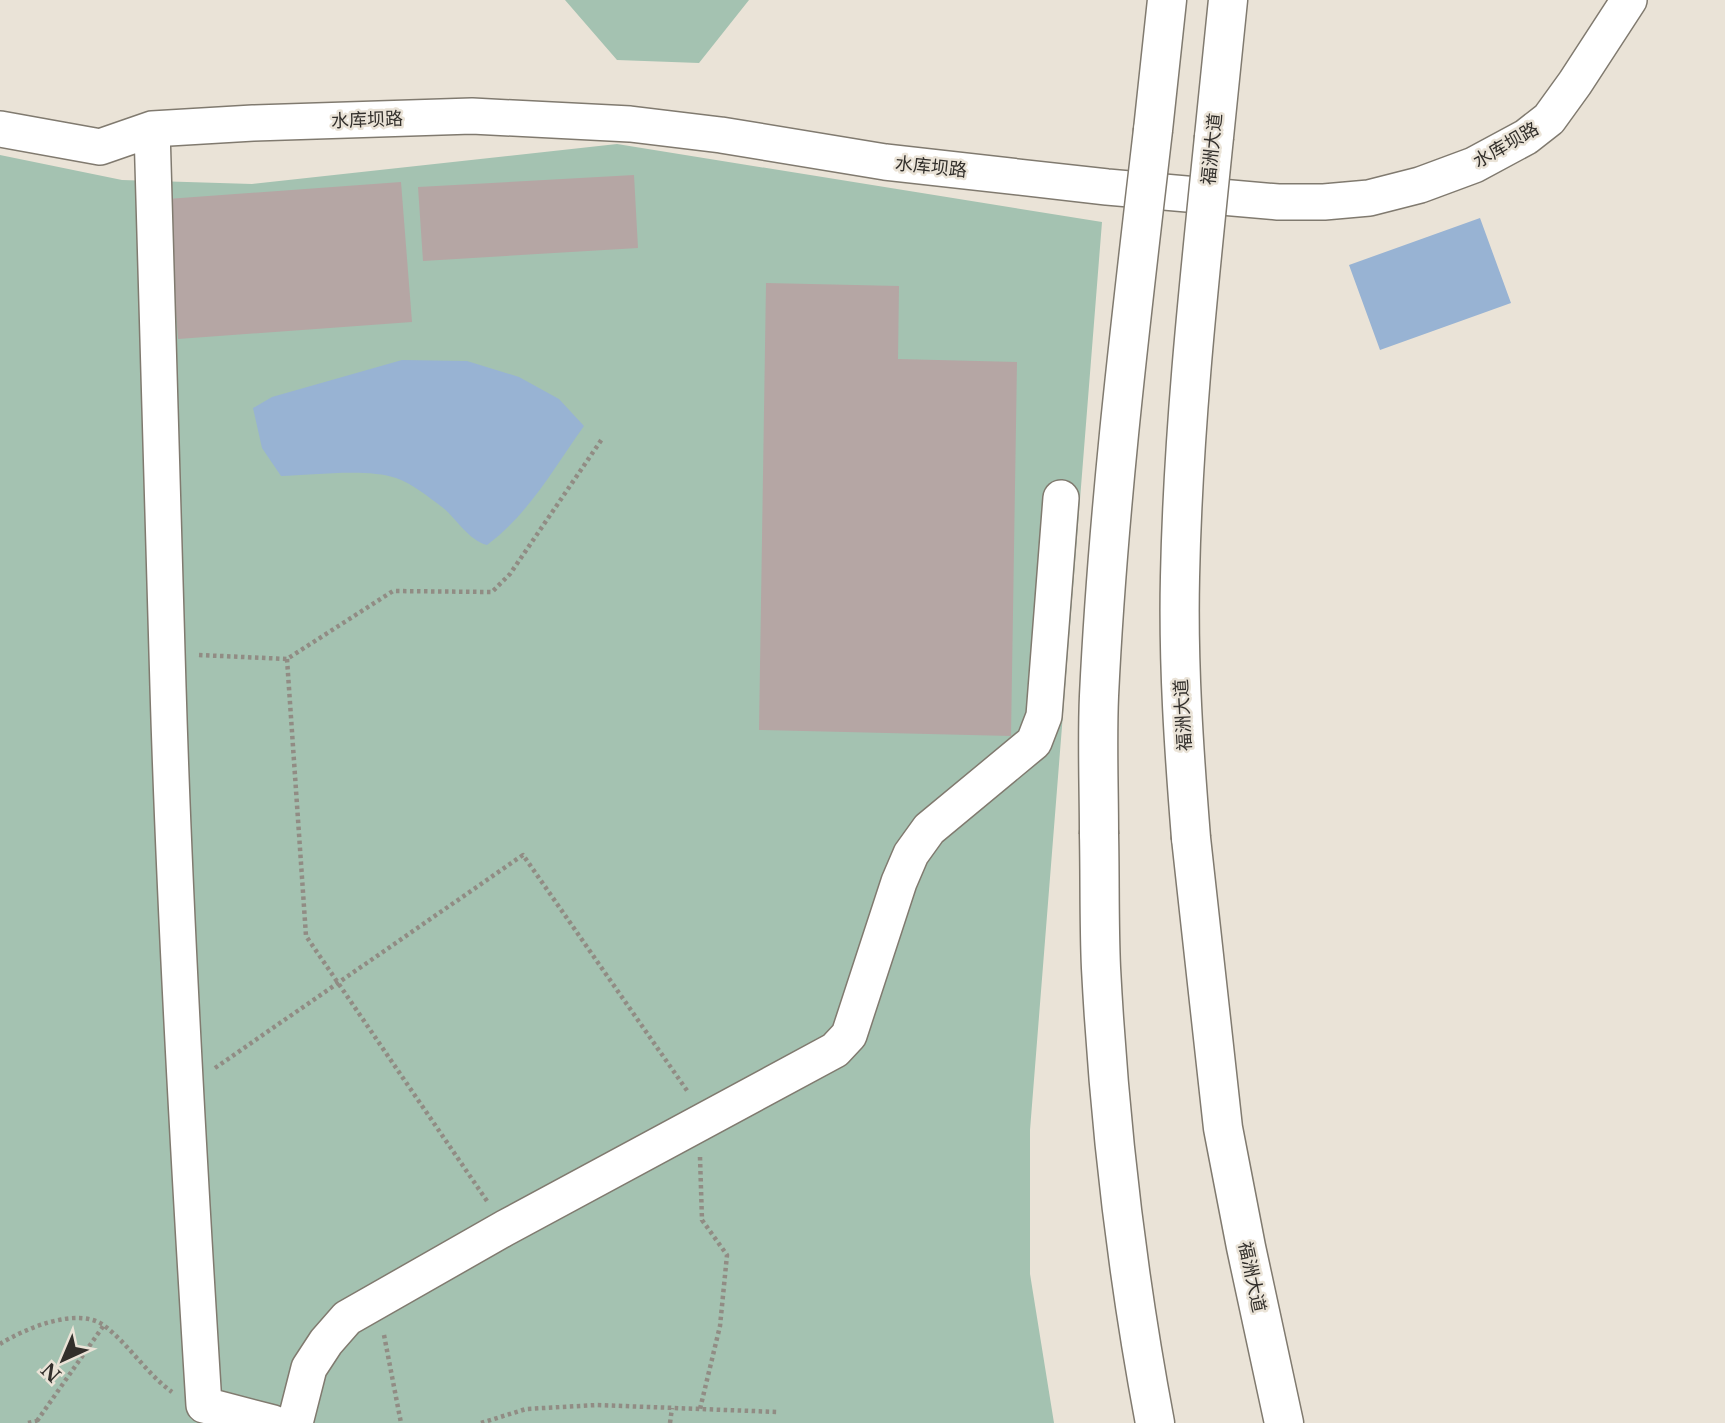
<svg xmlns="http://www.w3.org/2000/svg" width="1725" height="1423" viewBox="0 0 1725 1423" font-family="'Libre Baskerville','Noto Sans SC',serif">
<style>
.green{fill:#a4c2b1}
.water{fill:#98b3d3}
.building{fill:#b5a6a4}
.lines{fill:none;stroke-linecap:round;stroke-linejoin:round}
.minor-casing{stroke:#807a6f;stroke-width:38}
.major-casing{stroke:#807a6f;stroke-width:41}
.path{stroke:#918c84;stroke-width:4.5;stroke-dasharray:3.5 3.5;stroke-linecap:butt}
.minor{stroke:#fff;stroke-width:35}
.major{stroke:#fff;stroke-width:38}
.major-bridge-casing{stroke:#807a6f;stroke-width:41;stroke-linecap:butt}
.major-bridge{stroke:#fff;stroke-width:38}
.labels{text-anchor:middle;stroke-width:5;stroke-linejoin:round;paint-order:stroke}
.street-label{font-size:18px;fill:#322f2b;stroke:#eae3d7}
</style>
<rect width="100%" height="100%" fill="#eae3d7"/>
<path class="green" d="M565 0H749L699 63 617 60Z
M617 144 1102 222 1030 1130V1274L1054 1423H0V155L122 180 252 184Z"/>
<path class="water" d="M1480 218 1511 303 1380 350 1349 265Z
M402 360 467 361 519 377 559 399 584 426C554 468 528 515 487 545 468 540 457 519 442 507 427 496 413 484 396 478 368 468 312 475 281 476L262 448 253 408 272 397Z"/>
<path class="building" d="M634 175 638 248 423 261 418 187Z
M401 182 412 322 178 339 167 199Z
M766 283 899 286 898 359 1017 362 1011 736 759 730Z"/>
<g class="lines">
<g class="minor-casing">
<path id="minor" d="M0 129 100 147 152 129 253 123 472 116 630 124 721 135 885 162 1107 187 1278 202H1324L1369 198 1420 185 1474 165 1526 137 1549 119 1575 83 1629 0
M152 129C158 315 162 501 168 687 175 926 189 1166 204 1405L273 1423
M295 1423 309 1368 326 1342 347 1318 505 1228 835 1050 849 1035 899 882 911 854 929 829 1034 742 1044 716 1061 498"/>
</g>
<g class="major-casing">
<path id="major" d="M1153 130 1167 0
M1214 137 1228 0
M1099 834C1100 879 1099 923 1101 968 1109 1119 1127 1275 1155 1423
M1191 838 1223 1128 1246 1247 1284 1423"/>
</g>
<path class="path" d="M199 655 287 659 393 591 492 592 510 574 602 439
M287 659 306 936 487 1201
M215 1068 523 855 688 1092
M700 1157 702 1220 727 1255 720 1326 700 1409
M384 1335 401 1423
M0 1344C26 1328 80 1305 106 1327 130 1346 147 1374 172 1392
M37 1421 104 1325
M28 1423 37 1421 40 1423
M481 1423 526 1409 597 1405 778 1412
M670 1423 672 1408"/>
<use href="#minor" class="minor"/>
<use href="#major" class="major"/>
<g class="major-bridge-casing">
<path id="major-bridge" d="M1099 834C1099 788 1097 742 1099 696 1108 507 1131 319 1153 130
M1191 838C1184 751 1178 664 1180 577 1183 430 1199 283 1214 137"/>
</g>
<use href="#major-bridge" class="major-bridge"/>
</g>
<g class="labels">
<g class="street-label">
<text transform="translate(367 120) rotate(-2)" y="6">水库坝路</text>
<text transform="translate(1506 145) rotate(-30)" y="6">水库坝路</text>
<text transform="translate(1212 149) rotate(-84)" y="6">福洲大道</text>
<text transform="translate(931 167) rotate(6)" y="6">水库坝路</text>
<text transform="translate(1183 715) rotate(-93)" y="6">福洲大道</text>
<text transform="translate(1252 1277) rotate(78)" y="6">福洲大道</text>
</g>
</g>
<g transform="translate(63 1360) rotate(224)" stroke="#eae3d7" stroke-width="5" paint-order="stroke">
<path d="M0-5L12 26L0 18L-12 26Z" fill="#322f2b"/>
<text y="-10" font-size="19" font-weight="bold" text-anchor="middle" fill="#322f2b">N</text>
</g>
</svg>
